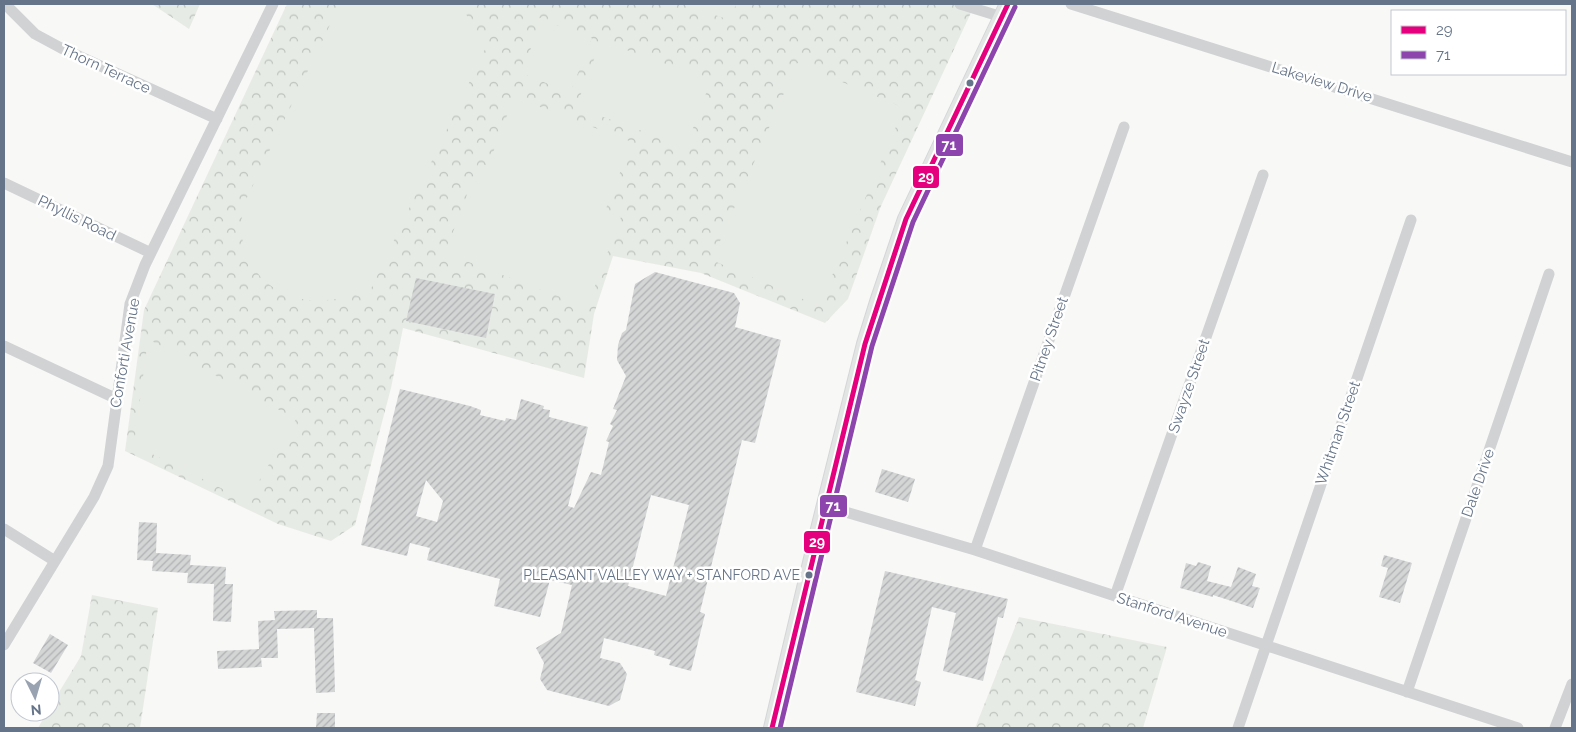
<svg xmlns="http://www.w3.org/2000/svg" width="1576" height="732" viewBox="0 0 1576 732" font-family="Raleway,sans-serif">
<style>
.forest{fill:url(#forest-crowns)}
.garden{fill:#e7ebe5}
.building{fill:url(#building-hatch);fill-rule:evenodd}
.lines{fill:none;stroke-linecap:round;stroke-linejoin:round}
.secondary-casing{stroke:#d4d6d7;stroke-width:18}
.street{stroke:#d1d2d3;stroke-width:11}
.secondary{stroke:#e3e4e4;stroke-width:16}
.bus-1-casing{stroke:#fff;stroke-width:9}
.bus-2-casing{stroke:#fff;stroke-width:9}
.bus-1{stroke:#e5007d;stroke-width:5}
.bus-2{stroke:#8e44ad;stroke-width:5}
.bus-dot{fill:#657489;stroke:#fff;stroke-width:2}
.labels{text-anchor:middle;stroke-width:5;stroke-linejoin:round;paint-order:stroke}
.bus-label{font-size:14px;fill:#657489;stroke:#fff;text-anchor:end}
.street-label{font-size:15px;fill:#657489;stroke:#fff}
.line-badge{stroke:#fff;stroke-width:2}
.badge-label{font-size:14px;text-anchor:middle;font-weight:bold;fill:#fff}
</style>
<defs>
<pattern id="forest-crowns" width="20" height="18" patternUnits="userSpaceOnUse" patternTransform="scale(1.25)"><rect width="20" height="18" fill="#e7ebe5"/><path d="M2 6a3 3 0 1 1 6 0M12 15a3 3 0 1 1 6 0" fill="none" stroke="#bfc3bf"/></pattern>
<pattern id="building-hatch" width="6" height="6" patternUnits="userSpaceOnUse" patternTransform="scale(1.25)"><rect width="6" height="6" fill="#d4d5d5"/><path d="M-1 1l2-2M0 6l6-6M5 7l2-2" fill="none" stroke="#b0b1b3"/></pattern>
</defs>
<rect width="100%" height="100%" fill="#f8f8f7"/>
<path class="forest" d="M152 4H200L189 29Z
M287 4H975L881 206 848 299 825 323 701 273 613 256 594 314 584 378 403 328 391 388 355 525 331 541 278 524 125 451 144 310Z
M92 595 158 608 140 728H38L47 712H50V707L81 656Z
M1019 617 1167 647 1143 728H975Z"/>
<path class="garden" d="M340 4H460L470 21 474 36 488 43 366 299 353 294C311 310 261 297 245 250 240 236 242 222 242 208Z
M682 4H736L730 20Z
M544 16 545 21 592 38 570 93 522 73 540 23 538 19Z
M601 41 711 80 686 147 576 107Z
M797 63 904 108 819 306 714 261 710 262 709 258 714 255Z
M514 97 632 142 605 211 621 217 587 307 445 253 479 163 488 166Z
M148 339 296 419 247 501 134 445Z"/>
<path class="building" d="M655 272 734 293 740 303 735 327 781 340 755 443 742 440 700 612 705 614 691 671 669 665 671 660 654 655 655 651 604 638 600 658 620 663 627 674 620 700 609 706 547 690 540 679 544 663 536 648 561 633 572 585 550 580 540 617 494 606 500 579 427 560 430 548 410 543 407 556 361 545 400 389 470 406 481 410 480 415 505 421 506 418 516 420 521 399 544 406 543 409 550 410 549 417 588 427 568 506 574 508 591 472 601 475 609 442 606 441 613 426 610 424 617 410 613 409 626 376 617 360 618 345 622 333 626 330 635 284ZM426 480 443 501 437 522 416 516ZM651 495 689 505 666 596 628 586Z
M416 278 495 294 486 338 406 321Z
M882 469 915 479 908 502 875 492Z
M139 522 157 523 156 553 191 555 190 565 226 567 225 584H233L231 622 213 621 214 584 187 583 188 573 152 571 153 561 137 560Z
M1384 555 1412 563 1400 603 1379 597 1388 568 1381 566Z
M1198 562 1211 566 1207 581 1231 587 1238 567 1256 574 1252 586 1260 588 1253 608 1213 595V597L1180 588 1186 563 1196 566Z
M885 571 1008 599 1003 618 998 617 983 681 943 671 956 613 932 607 915 680 921 682 915 706 856 692Z
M317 610V618H333L335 692 316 693 314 628 277 629 278 658H261L262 667 218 669 217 651 259 649 258 621 275 620 274 611Z
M50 634 68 645 51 673 33 663Z
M317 713H335V728H316Z"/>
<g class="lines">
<g class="secondary-casing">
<path id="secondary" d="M772 728 818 533 865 344 878 302 906 219 1008 4"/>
</g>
<path class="street" d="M5 4 35 34 61 48 217 119
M960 4 1002 17
M1071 4 1572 162
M4 183 151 253
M4 346 117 399
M825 506 975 550 1518 728
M4 529 55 561
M975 550 1124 127
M1115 596 1263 175
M4 645 94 497 108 466 130 304 145 265 273 4
M1407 692 1549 274
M1238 728 1411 220
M1555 728 1572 684"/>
<use href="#secondary" class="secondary"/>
<g class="bus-1-casing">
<path id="bus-1" d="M772 728 865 344 906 219 1008 4"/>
</g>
<g class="bus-2-casing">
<path id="bus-2" d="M780 728 872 346 913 222 1015 7"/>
</g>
<use href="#bus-1" class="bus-1"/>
<use href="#bus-2" class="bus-2"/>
</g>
<g class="bus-dot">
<circle cx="970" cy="83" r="4.5"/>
<circle cx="809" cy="575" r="4.5"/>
</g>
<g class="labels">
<g class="bus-label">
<text x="800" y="580">PLEASANT VALLEY WAY + STANFORD AVE</text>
</g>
<g class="street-label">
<text transform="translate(106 69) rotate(25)" y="5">Thorn Terrace</text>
<text transform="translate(1322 82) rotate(17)" y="5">Lakeview Drive</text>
<text transform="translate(77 218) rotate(26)" y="5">Phyllis Road</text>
<text transform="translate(1049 339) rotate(-71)" y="5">Pitney Street</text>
<text transform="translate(125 353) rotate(-80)" y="5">Conforti Avenue</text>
<text transform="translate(1189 386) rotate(-71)" y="5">Swayze Street</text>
<text transform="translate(1338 433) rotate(-71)" y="5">Whitman Street</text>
<text transform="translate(1478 483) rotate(-71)" y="5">Dale Drive</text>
<text transform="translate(1172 615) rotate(18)" y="5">Stanford Avenue</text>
</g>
</g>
<g class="line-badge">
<rect x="935" y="133" width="29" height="24" rx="5" fill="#8e44ad"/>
<rect x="912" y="165" width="28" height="24" rx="5" fill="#e5007d"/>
<rect x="819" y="494" width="29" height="24" rx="5" fill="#8e44ad"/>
<rect x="803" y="530" width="28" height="24" rx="5" fill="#e5007d"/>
</g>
<g class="badge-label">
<text x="949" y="150">71</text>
<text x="926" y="182">29</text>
<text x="833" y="511">71</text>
<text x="817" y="547">29</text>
</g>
<rect width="1576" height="732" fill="none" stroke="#657489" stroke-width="10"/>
<rect x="1391" y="10" width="175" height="65" fill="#ffffff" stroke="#c1c7d0"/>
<rect x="1401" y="26" width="25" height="8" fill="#e5007d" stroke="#c1c7d0"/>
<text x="1436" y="35" font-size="15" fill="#657489">29</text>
<rect x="1401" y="51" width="25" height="8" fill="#8e44ad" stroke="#c1c7d0"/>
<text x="1436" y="60" font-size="15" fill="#657489">71</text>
<g transform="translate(35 697) rotate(175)"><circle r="24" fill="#ffffff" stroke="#c1c7d0"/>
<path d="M0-4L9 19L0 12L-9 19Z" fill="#98a2b0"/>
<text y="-8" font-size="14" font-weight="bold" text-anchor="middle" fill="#657489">N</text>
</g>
</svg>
